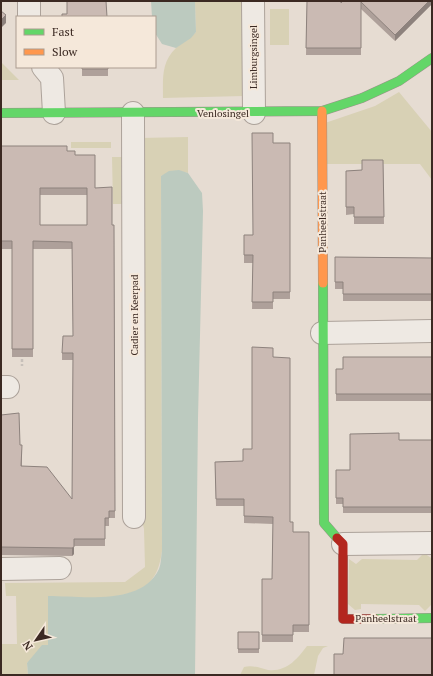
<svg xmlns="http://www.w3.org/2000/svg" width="433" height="676" viewBox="0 0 433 676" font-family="'PT Serif',serif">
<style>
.green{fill:#d8d1b5}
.water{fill:#bccabf}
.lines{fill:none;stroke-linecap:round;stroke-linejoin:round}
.street-casing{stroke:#aca29a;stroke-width:24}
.fast-casing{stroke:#9b918a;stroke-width:10}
.slow-casing{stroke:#9b918a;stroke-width:10}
.jam-casing{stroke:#9b918a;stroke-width:10}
.path{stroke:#c7c0ba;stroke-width:2.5;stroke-dasharray:3 2;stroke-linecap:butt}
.street{stroke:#eee9e3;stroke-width:22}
.fast{stroke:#63d668;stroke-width:9}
.slow{stroke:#ff974d;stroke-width:9}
.jam{stroke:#b3261e;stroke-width:9}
.wall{fill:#aea09a;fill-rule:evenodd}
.shaded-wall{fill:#8d827d}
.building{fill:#cabab3;stroke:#8d827d;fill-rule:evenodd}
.labels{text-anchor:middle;stroke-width:4;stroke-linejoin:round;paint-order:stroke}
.street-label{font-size:10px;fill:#3b2922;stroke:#f5e8da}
</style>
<rect width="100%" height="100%" fill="#e6dcd2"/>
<path class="green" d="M195 1H244V96L163 98C163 79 161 62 176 48 182 42 190 39 196 32Z
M270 9H289V45H270Z
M1 62 19 80H1Z
M399 92 432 132V180L420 164H325V123L375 106Z
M188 137V173C177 170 171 171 161 176L162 551C158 581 146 591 117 596L48 646 27 663 28 675H2V644H17L16 596H6L5 583 125 582 145 567 144 529 139 507 140 138Z
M71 142H111V148H71Z
M112 157H126V204H113Z
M424 553 431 558V605L425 611 419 605 361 604V609L355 610 348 604 349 559 356 564 362 559 417 560Z
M307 646H328L323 648 318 656 314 675H240L244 667C253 665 260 668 268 670 287 672 297 659 307 646Z"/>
<path class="water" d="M151 1H195L196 32 191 38 176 48 162 44 155 33V17H152Z
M179 170 188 173 202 193 203 211 198 418 195 675H28L27 663 42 645H48V596C82 596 142 606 159 569 161 564 161 557 162 551L161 176 169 171Z"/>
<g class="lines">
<g class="street-casing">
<path id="street" d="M253 1 254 113
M29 17V1
M43 67 52 78 54 113
M133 113 134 517
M322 333 432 331
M1 387H8
M343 544 432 543
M1 569 60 568"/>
</g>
<g class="fast-casing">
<path id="fast" d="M1 113 322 111 362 98 399 81 432 58
M323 283 324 523 337 538
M375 619 432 618"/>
</g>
<g class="slow-casing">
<path id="slow" d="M322 111 323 283"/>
</g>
<g class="jam-casing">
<path id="jam" d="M337 538 343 544V619H375"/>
</g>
<path class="path" d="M22 354V366"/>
<use href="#street" class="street"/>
<use href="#fast" class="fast"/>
<use href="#slow" class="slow"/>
<use href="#jam" class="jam"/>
</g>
<path class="wall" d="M307 1 341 3 432 1V4L395 41 361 9V55H306Z
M82 67H108V76H82Z
M273 143H290V299H273V309H252L253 263H244V235H253Z
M1 146 67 151 75 155 95 188 112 225H114L115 518H109V526H105V546H74V554L72 556 1 555V415L20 445 22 452V466L72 499 73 360H62V353L73 336 72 249H33V357H12V249H1ZM40 195H87V225H40Z
M383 160 384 224H354V214L346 215V171L362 170Z
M335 257 432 258V301H343V289H335Z
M273 357 290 522 293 532H309V632H293V642H262V579H272L273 524 244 523V506H216L215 462 243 461 252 449Z
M432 357V401H336V369H343Z
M399 440H432V513H343V504H336V470H350Z
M238 632H259V653H238Z"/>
<path class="shaded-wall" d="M429 1H432V4L395 41V35Z
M6 15V23L2 27 1 31V20Z
M74 547V554L72 556V548Z"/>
<path class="building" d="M67 1H106L107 17H62V14H67Z
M307 1H341V3L343 1H429L395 35 361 2V48H306Z
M1 11 6 15 1 20Z
M82 67H108V69H82Z
M252 133H273V143H290V292H273V302H252L253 255H244V235H253Z
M1 146H67V151H75V155H95V188L112 187V225H114L115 511H109V518H105V539H74V547L72 548 1 547V415L19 413 20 445H22L21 466 47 467 72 499 73 353H62L63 336H73L72 242 33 241V349H12V241H1ZM40 188H87V225H40Z
M362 160H383L384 217H354V207H346V171L362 170Z
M335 257 432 258V294H343V282H335Z
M252 347 273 348V357L290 358V522H293V532H309V625H293V635H262V579H272L273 517 244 516V499H216L215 462 243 461V449H252Z
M343 357H432V394H336V369H343Z
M399 433V440H432V507H343V498H336V470H350V434Z
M238 632H259V649H238Z
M344 638H432V675H334V654H343Z"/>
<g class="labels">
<g class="street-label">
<text transform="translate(253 57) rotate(-90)" y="4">Limburgsingel</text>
<text x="223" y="117">Venlosingel</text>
<text transform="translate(322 222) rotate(-90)" y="4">Panheelstraat</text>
<text transform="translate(134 315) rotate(-90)" y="4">Cadier en Keerpad</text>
<text x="386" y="622">Panheelstraat</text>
</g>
</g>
<rect width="433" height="676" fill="none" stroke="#3b2922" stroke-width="4"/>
<rect x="16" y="16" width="140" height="52" fill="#f5e8da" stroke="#ab9c90"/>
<rect x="24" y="29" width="20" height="6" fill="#63d668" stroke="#ab9c90"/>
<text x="52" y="36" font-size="12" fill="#3b2922">Fast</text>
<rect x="24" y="49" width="20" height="6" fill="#ff974d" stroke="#ab9c90"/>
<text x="52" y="56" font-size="12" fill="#3b2922">Slow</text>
<g transform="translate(36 640) rotate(236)" stroke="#f5e8da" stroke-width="3" paint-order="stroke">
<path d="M0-3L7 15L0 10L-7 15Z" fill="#3b2922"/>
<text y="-6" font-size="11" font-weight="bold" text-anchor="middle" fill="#3b2922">N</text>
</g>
</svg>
